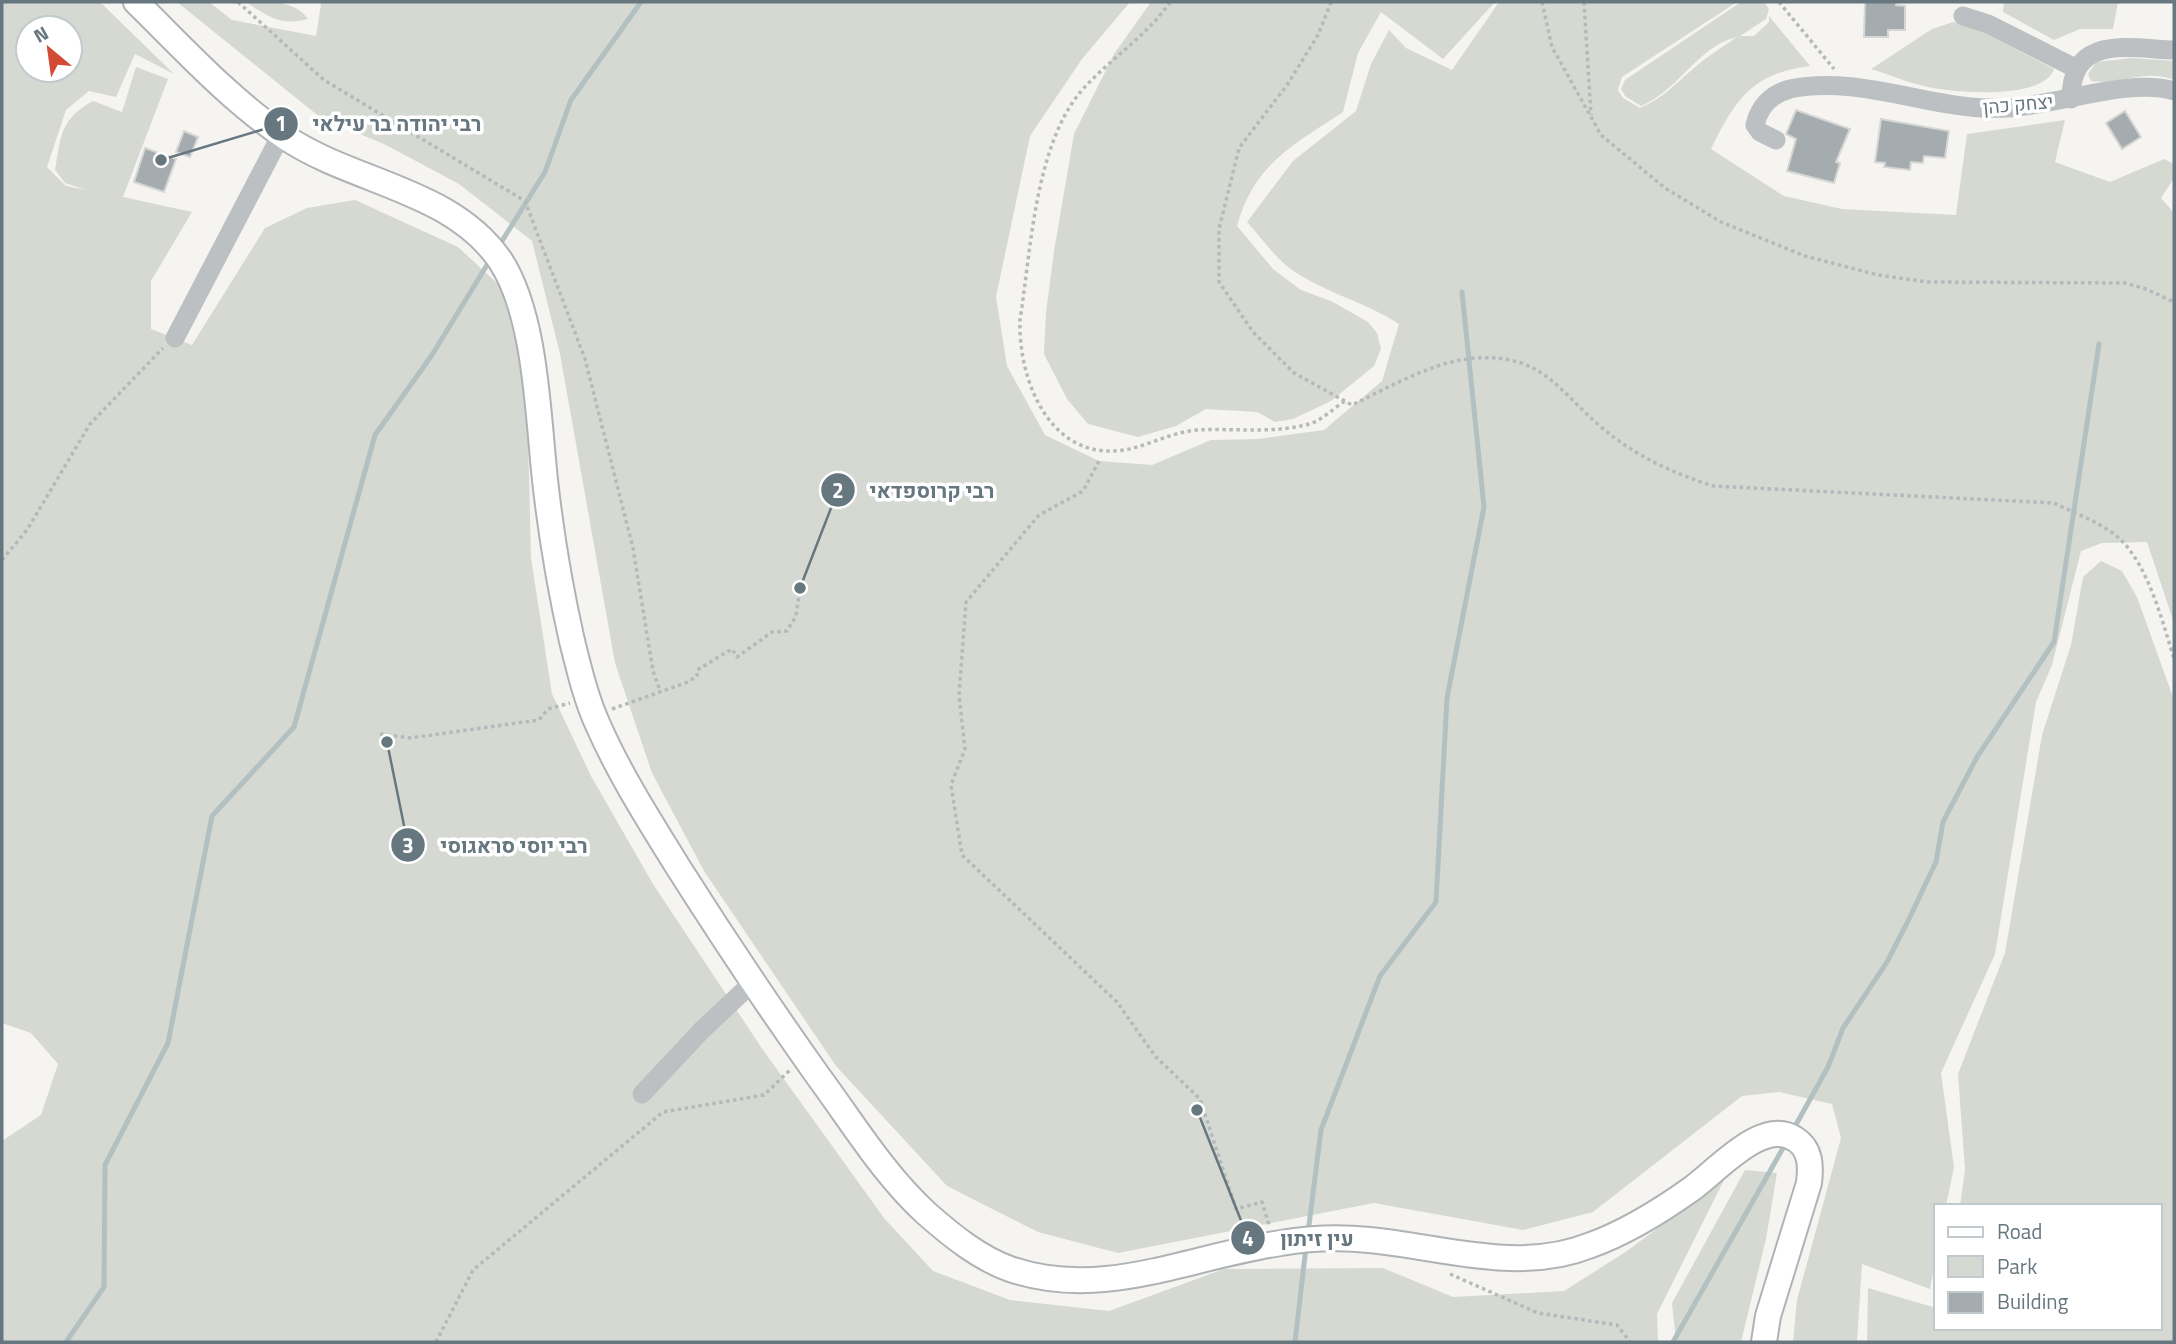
<svg xmlns="http://www.w3.org/2000/svg" width="2176" height="1344" viewBox="0 0 2176 1344" font-family="'Titillium Web',Heebo,sans-serif">
<style>
.green{fill:#d5d9d1;fill-rule:evenodd}
.lines{fill:none;stroke-linecap:round;stroke-linejoin:round}
.stream{stroke:#b2c0c2;stroke-width:5}
.building{fill:#a4acb0;stroke:#d6d6d4;stroke-width:2}
.major-casing{stroke:#aeb3b6;stroke-width:28}
.path{stroke:#b6b9bb;stroke-width:3.5;stroke-dasharray:3.5 3.5;stroke-linecap:butt}
.minor{stroke:#bcc0c3;stroke-width:19}
.major{stroke:#fff;stroke-width:24}
.labels{text-anchor:middle;stroke-width:7;stroke-linejoin:round;paint-order:stroke}
.street-label{font-size:19px;fill:#677780;stroke:#fff}
.leader{fill:none;stroke:#677780;stroke-width:2.5}
.callout-dot{fill:#677780;stroke:#fff;stroke-width:2.5}
.mark-label{font-size:21px;text-anchor:middle;font-weight:bold;fill:#fff}
.callout-label{font-size:21px;text-anchor:middle;font-weight:bold;fill:#677780;stroke:#fff;stroke-width:7;stroke-linejoin:round;paint-order:stroke}
</style>
<rect width="100%" height="100%" fill="#f5f4f1"/>
<path class="green" d="M2 2H100L174 74 135 54 116 97 89 91 66 110 47 167 66 186 86 190 65 183 55 170C61 136 60 119 93 101L122 112 136 67 168 79 123 197 192 212 151 281V329L192 345 265 228 307 208 355 200 458 247 499 285 518 325 527 393 531 558 552 694 591 776 653 884 761 1047 884 1218 933 1271 1010 1300 1109 1311 1224 1269 1383 1268 1453 1297 1564 1291 1627 1251 1725 1178 1657 1314 1658 1342H2V1141L41 1115 58 1064 31 1033 2 1023ZM28 28H70V70H28Z
M177 2H209L232 20 316 36 321 4 318 2H1130L1082 59 1030 136 996 297 1007 366 1045 435 1099 461 1152 465 1211 440 1258 439 1324 430 1382 381 1399 324C1365 302 1326 293 1292 270 1275 258 1261 237 1247 222L1293 161 1356 111 1371 64 1389 30 1406 48 1452 70 1499 2H1737L1622 77 1618 90 1623 98 1640 108C1662 99 1675 84 1693 69 1706 57 1723 47 1737 37 1699 45 1678 91 1641 106L1625 96 1621 89 1625 80 1741 2H1764L1769 9 1766 19 1740 36H1754L1769 22V16L1810 66C1752 73 1735 100 1711 149L1784 196 1842 209 1956 215 1967 134 2065 120 2055 162 2110 182 2164 159 2174 164V178L2161 198 2174 213V623L2147 542 2102 543 2081 551 2052 665 2036 702 1995 954 1941 1073 1954 1167 1946 1206H1936V1256L1930 1289 1862 1264 1857 1342H1793L1797 1300 1841 1138 1832 1104 1779 1092 1742 1096 1593 1212 1523 1230 1374 1203 1118 1253 1038 1232 947 1186 836 1066 704 871 652 773 615 663 560 354 532 241 459 184 384 144 321 118Z
M246 2C270 2 295 0 308 19 280 26 269 17 246 2Z
M1151 2H1495L1443 59 1381 12 1358 53 1343 112C1293 145 1254 164 1237 226L1273 269 1301 290 1333 302 1368 322 1377 333 1381 349 1374 366 1331 401 1293 419 1275 422 1257 412 1206 409 1176 426 1138 437 1088 424 1067 399 1044 354 1046 313 1054 251 1074 134 1114 54Z
M2004 2H2118L2113 29H2080L2054 40 2003 12Z
M1953 22 1975 28 2054 69C2044 100 1955 93 1928 87 1909 83 1890 75 1871 69L1932 29Z
M2132 58 2174 61V80C2147 68 2119 85 2091 81L2088 74 2096 62Z
M2101 561 2122 571 2137 597 2174 700V1342H1867L1868 1288 1936 1308V1328H2160V1206H1960L1965 1170 1958 1074 2005 953 2042 735 2071 645 2083 577Z
M1745 1170 1777 1173 1766 1239 1741 1342H1676L1672 1303Z"/>
<g class="lines">
<path class="stream" d="M497 249 545 172 571 100 641 2
M1793 1130 1828 1067 1843 1028 1887 962 1908 921 1936 862 1943 822 1977 757 2054 642 2099 344
M1308 1233 1321 1130 1380 976 1436 902 1447 698 1484 507 1462 292
M66 1342 104 1287 105 1165 168 1043 212 816 294 727 375 435 432 355 490 260
M1295 1342 1306 1247
M1673 1342 1787 1141"/>
</g>
<path class="building" d="M1865 2H1896V5L1905 6V30H1888V37H1864Z
M1796 110 1850 129 1836 162 1840 163 1834 183 1787 171 1796 139 1786 134Z
M2125 111 2141 137 2122 149 2106 123Z
M1881 119 1949 131 1945 158 1924 156 1923 163 1911 162 1910 170 1884 167 1885 163 1875 162Z
M184 131 198 137 190 157 176 152Z
M145 148 176 159 164 192 134 182Z"/>
<g class="lines">
<g class="major-casing">
<path id="major" d="M136 2C183 48 230 100 285 137 353 183 451 189 500 260 536 314 538 416 545 480 551 534 560 588 572 641 579 669 586 699 598 725 620 775 649 820 678 867 723 938 769 1007 818 1076 852 1122 884 1175 927 1214 951 1235 979 1258 1010 1269 1103 1301 1190 1256 1281 1243 1311 1238 1339 1237 1369 1240 1444 1247 1518 1274 1591 1245 1627 1232 1659 1212 1690 1190 1716 1172 1762 1117 1795 1139 1811 1149 1811 1166 1809 1183L1768 1316 1764 1342"/>
</g>
<path class="path" d="M238 2 324 80 525 201 585 359 633 548 653 671 660 691
M1170 2C1147 36 1110 59 1083 89 1035 143 1031 250 1020 320 1018 375 1046 454 1114 451 1142 450 1169 432 1197 430 1233 428 1274 434 1309 424 1321 421 1334 408 1345 401
M1331 2 1318 35 1287 85 1239 148 1219 229V282L1253 332 1294 373 1352 405C1390 387 1433 361 1476 358 1542 354 1557 389 1601 427 1634 455 1672 473 1713 486L2054 503C2076 514 2103 523 2121 540 2149 568 2163 623 2174 659
M1542 2 1552 47 1601 135 1665 188 1721 222 1805 256 1878 275 1927 282 2125 283 2146 289 2174 302
M1584 2 1591 115
M1779 2 1834 69
M1099 461 1083 491 1039 515 966 602 959 695 965 749 951 785 962 855 1117 1002 1155 1056 1200 1099 1236 1209 1262 1202 1269 1225
M2 560 27 530 90 424 163 348
M612 709 688 682 697 676V670L732 649 737 657 772 632 787 631 796 616 800 588
M380 734 410 738 539 720 548 709 570 703
M1450 1274 1538 1313 1617 1325 1630 1342
M436 1342 473 1270 663 1112 764 1095 790 1070"/>
<path class="minor" d="M1963 16 1988 24 2075 68
M2071 99C2071 35 2126 48 2174 50
M1776 140 1760 132 1755 125C1759 107 1771 94 1790 89 1862 74 1934 112 2006 108 2054 106 2131 77 2174 91
M175 338 281 135
M642 1094 702 1030 751 984"/>
<use href="#major" class="major"/>
</g>
<g class="labels">
<g class="street-label">
<text transform="translate(2018 104) rotate(-5)" y="7">יצחק כהן</text>
</g>
</g>
<path class="leader" d="M161 160L281 124M800 588L838 490M387 742L408 845M1197 1110L1248 1238"/>
<g class="callout-dot">
<circle cx="161" cy="160" r="7"/>
<circle cx="800" cy="588" r="7"/>
<circle cx="387" cy="742" r="7"/>
<circle cx="1197" cy="1110" r="7"/>
<circle cx="281" cy="124" r="18"/>
<circle cx="838" cy="490" r="18"/>
<circle cx="408" cy="845" r="18"/>
<circle cx="1248" cy="1238" r="18"/>
</g>
<g class="mark-label">
<text x="281" y="131">1</text>
<text x="838" y="498">2</text>
<text x="408" y="853">3</text>
<text x="1248" y="1246">4</text>
</g>
<g class="callout-label">
<text x="397" y="131">רבי יהודה בר עילאי</text>
<text x="932" y="498">רבי קרוספדאי</text>
<text x="514" y="853">רבי יוסי סראגוסי</text>
<text x="1317" y="1246">עין זיתון</text>
</g>
<rect width="2176" height="1344" fill="none" stroke="#677780" stroke-width="7"/>
<rect x="1934" y="1204" width="228" height="126" fill="#ffffff" stroke="#c2c9cc" stroke-width="2"/>
<rect x="1948" y="1227" width="35" height="10" fill="#ffffff" stroke="#c2c9cc" stroke-width="2"/>
<text x="1997" y="1239" font-size="21" fill="#677780">Road</text>
<rect x="1948" y="1256" width="35" height="21" fill="#d5d9d1" stroke="#c2c9cc" stroke-width="2"/>
<text x="1997" y="1274" font-size="21" fill="#677780">Park</text>
<rect x="1948" y="1292" width="35" height="21" fill="#a4acb0" stroke="#c2c9cc" stroke-width="2"/>
<text x="1997" y="1309" font-size="21" fill="#677780">Building</text>
<g transform="translate(49 49) rotate(331)"><circle r="33" fill="#ffffff" stroke="#c2c9cc" stroke-width="2"/>
<path d="M0-5L12 26L0 18L-12 26Z" fill="#d14b35"/>
<text y="-10" font-size="19" font-weight="bold" text-anchor="middle" fill="#677780">N</text>
</g>
</svg>
